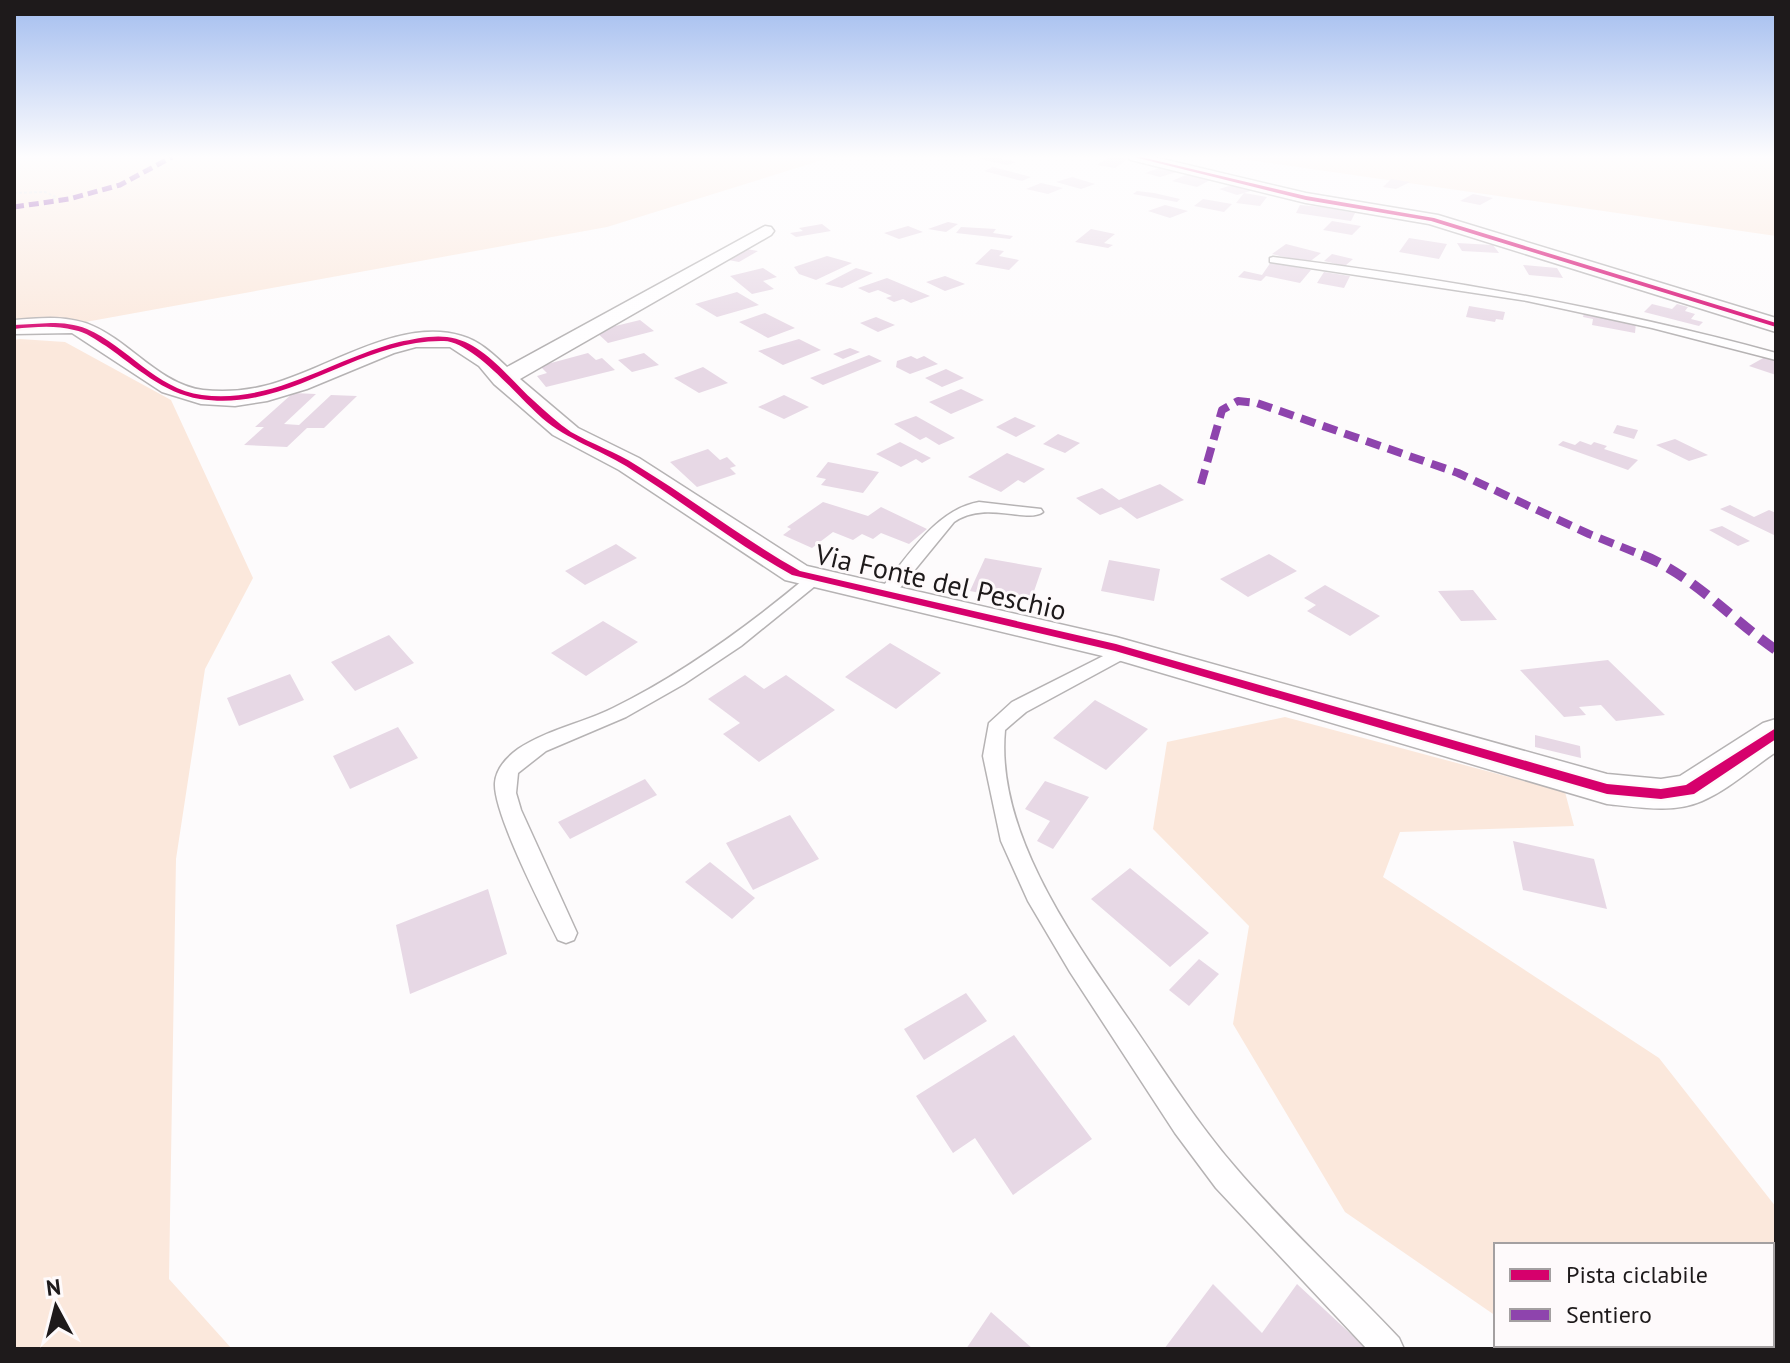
<svg xmlns="http://www.w3.org/2000/svg" width="1790" height="1363" viewBox="0 0 1790 1363" font-family="'PT Sans',sans-serif">
<style>
.green{fill:#fbe8dc}
.building{fill:#e7d8e5}
.lines{fill:none;stroke-linecap:round;stroke-linejoin:round}
.lane-casing{stroke:#b6b3b4;stroke-width:3}
.street-casing{stroke:#b6b3b4;stroke-width:3}
.path{stroke:#e3e2e2;stroke-width:2;stroke-dasharray:3 2;stroke-linecap:butt}
.lane{fill:#fffeff;fill-rule:evenodd}
.street{fill:#fffeff;fill-rule:evenodd}
.quiet-far2{stroke:#8e44ad;stroke-width:5;stroke-dasharray:10 5;stroke-linecap:butt}
.quiet-far1{stroke:#8e44ad;stroke-width:8;stroke-dasharray:15 8;stroke-linecap:butt}
.quiet{stroke:#8e44ad;stroke-width:10;stroke-dasharray:19 10;stroke-linecap:butt}
.cycleway-casing{stroke:#fefafb;stroke-width:5}
.cycleway{fill:#d6006c;fill-rule:evenodd}
.labels{text-anchor:middle;stroke-width:6;stroke-linejoin:round;paint-order:stroke}
.street-label{font-size:28px;fill:#1e1a1b;stroke:#fefafb}
</style>
<rect width="100%" height="100%" fill="#fdfbfc"/>
<path class="green" d="M14 157H832L607 227 14 335Z
M1229 157H1776V236Z
M20 339 65 342 171 400 253 578 205 669 176 859 169 1279 232 1349H14V340Z
M1285 717 1565 792 1574 826 1400 832 1383 877 1659 1058 1776 1207V1349H1543L1538 1345H1772V1245H1496V1316L1345 1212 1233 1024 1249 926 1153 829 1167 742Z"/>
<path class="building" d="M986 157H993L1016 162 1007 165 979 159Z
M1109 157H1114L1128 159 1115 168 1097 165Z
M993 167 1031 177 1022 181 984 171Z
M1162 167 1177 172 1160 177 1145 173Z
M1188 174 1212 179 1197 187 1172 181Z
M1072 177 1095 184 1081 189 1056 182Z
M1391 179 1410 182 1396 189 1383 187Z
M1041 183 1063 188 1048 194 1026 189Z
M1236 184 1254 190 1237 195 1219 189Z
M1137 191 1154 193 1180 199 1177 202 1133 194Z
M1244 193 1267 197 1260 206 1236 203Z
M1473 194 1493 198 1480 205 1460 201Z
M1203 199 1232 204 1224 212 1194 206Z
M1165 205 1188 211 1170 218 1148 211Z
M1300 205 1322 207 1355 213 1351 221 1296 213Z
M1332 221 1361 226 1352 235 1323 230Z
M948 222 958 224 946 232 928 229Z
M822 224 831 231 796 237 790 233 803 231 799 228Z
M908 226 923 232 899 239 884 233Z
M961 227 996 229 993 233 1013 236 1010 239 956 233Z
M1091 229 1115 234 1104 243 1113 245 1108 248 1075 242Z
M1409 238 1447 244 1439 259 1399 252Z
M1457 243 1493 245 1499 253 1462 251Z
M1286 244 1321 253 1308 263 1272 254Z
M741 248 758 251 739 262 723 259Z
M991 249 1004 251 999 256 1019 260 1009 270 975 264Z
M1332 254 1353 259 1345 266 1324 261Z
M827 256 852 263 816 280 799 274 794 267Z
M1271 262 1311 270 1300 283 1266 276 1261 281 1238 277 1244 271 1262 275Z
M1523 265 1557 268 1563 278 1529 275Z
M763 268 777 277 763 281 774 289 752 294 730 276Z
M856 268 873 273 842 288 825 284Z
M1324 272 1350 276 1344 288 1317 283Z
M945 276 965 284 945 291 926 282Z
M887 278 930 296 911 303 903 299 894 302 886 298 892 296 878 290 869 293 858 288Z
M737 292 759 305 717 317 695 304Z
M1652 304 1672 309 1677 304 1688 307 1685 311 1695 314 1691 319 1703 322 1699 326 1644 312Z
M1469 306 1505 312 1503 320 1496 319 1495 322 1466 317Z
M765 313 795 328 768 338 739 322Z
M1584 313 1636 323 1635 333 1592 325 1593 319 1583 317Z
M876 317 895 325 878 332 860 323Z
M640 320 654 331 608 343 595 331Z
M799 339 821 350 783 365 758 351Z
M850 348 860 352 843 359 833 354Z
M588 353 596 360 602 358 615 370 546 387 537 376 547 373 540 366Z
M644 353 659 365 632 372 618 360Z
M869 355 882 361 823 385 810 378Z
M911 356 917 359 924 356 938 364 910 374 896 367 897 361Z
M1765 357 1776 360V375L1749 366Z
M703 367 728 383 699 393 674 378Z
M946 369 964 378 942 387 925 378Z
M961 389 984 400 951 414 929 402Z
M293 393 316 394 284 424 299 425 331 395 357 396 324 428H307L287 447 244 445 264 427H255Z
M784 395 809 407 784 419 758 407Z
M916 416 955 438 939 445 926 437 920 440 894 424Z
M1015 417 1036 426 1016 437 996 427Z
M1617 425 1638 430 1634 439 1613 433Z
M1058 434 1080 443 1065 453 1043 444Z
M1675 439 1708 455 1689 461 1656 445Z
M1563 441 1575 445 1580 441 1591 445 1594 442 1607 446 1604 449 1638 460 1628 470 1558 445Z
M900 442 931 458 922 463 916 459 901 467 876 454Z
M708 449 720 460 727 457 736 466 730 468 736 474 697 487 670 462Z
M1007 453 1045 469 1024 483 1018 480 1001 492 968 477Z
M828 462 879 472 863 493 821 485 826 479 816 477Z
M1160 484 1184 500 1137 519 1121 507 1100 515 1076 498 1102 488 1119 500Z
M823 502 868 516 881 507 927 529 909 544 881 533 873 539 862 534 853 540 833 532 812 548 783 535 791 529 787 527Z
M1730 505 1754 517 1769 510 1776 513V536L1720 509Z
M1722 526 1750 541 1738 546 1709 530Z
M616 544 637 558 585 585 565 571Z
M1269 554 1297 571 1248 597 1220 579Z
M985 558 1042 568 1030 603 970 591Z
M1109 560 1160 569 1154 601 1101 591Z
M1325 585 1380 616 1350 636 1307 611 1316 605 1304 598Z
M1473 590 1497 620 1461 621 1438 591Z
M603 621 638 642 586 676 551 653Z
M389 635 414 663 355 691 331 662Z
M890 643 941 673 896 709 845 677Z
M1608 660 1665 715 1616 721 1601 705 1579 707 1586 715 1564 717 1520 670Z
M290 674 304 700 239 726 227 698Z
M745 675 764 689 786 675 835 710 759 762 723 734 740 723 708 699Z
M1095 700 1148 729 1106 770 1053 738Z
M398 727 418 758 350 789 333 756Z
M1535 735 1580 746 1581 758 1535 747Z
M645 779 657 795 570 839 558 822Z
M1045 781 1089 797 1053 849 1037 841 1050 821 1025 809Z
M790 815 819 859 753 890 726 843Z
M1513 841 1594 859 1607 909 1523 890Z
M710 862 755 898 732 919 685 882Z
M1130 868 1209 933 1170 967 1091 899Z
M488 889 507 954 410 994 396 925Z
M1199 959 1219 974 1189 1006 1169 990Z
M966 993 987 1021 924 1060 904 1029Z
M1014 1035 1092 1139 1013 1195 975 1138 953 1153 916 1096Z
M1213 1284 1262 1333 1297 1284 1367 1349H1164Z
M991 1312 1033 1349H966Z"/>
<g class="lines">
<g class="lane-casing">
<path id="lane" d="M1273 257C1443 278 1611 308 1776 353V360L1652 328 1527 301 1270 262V258Z
M979 502 1041 509 1043 512C1027 524 986 500 954 522L891 599H879L877 595 879 591C908 558 934 510 979 502Z
M814 574 822 579 820 582 741 646 684 684 626 717 546 751 518 773 516 793 521 810 577 933 574 940 566 943 558 940C543 909 493 813 495 783 496 769 507 757 518 749 546 730 583 723 613 708 684 673 748 626 808 576Z
M1125 645 1131 647 1134 651 1131 655 1026 712 1005 730C995 836 1079 947 1136 1030 1168 1077 1198 1124 1235 1167 1286 1227 1345 1281 1399 1338L1404 1349H1367L1216 1188 1175 1133 1070 972 1028 901 1001 841 983 756 989 723 1012 702Z"/>
</g>
<g class="street-casing">
<path id="street" d="M1128 157H1154L1306 193 1438 215 1776 318V332L1429 224 1306 203 1131 160Z
M765 226 771 227 774 231 771 235 520 379 578 428 639 458 807 566 1116 637 1607 774 1661 779 1680 776 1763 723 1776 719V752C1752 768 1728 790 1702 801 1672 814 1638 807 1607 804L1111 658 785 580 619 470 553 435 494 384 479 366 450 347H416L394 353 307 389 267 401 235 406 201 404 162 392 72 333 14 334V320C40 318 68 315 93 326 130 342 161 385 203 390 223 392 244 391 264 386 324 372 398 316 462 336 480 341 494 355 507 367Z"/>
</g>
<path class="path" d="M14 193 45 192 56 197 51 201"/>
<use href="#lane" class="lane"/>
<use href="#street" class="street"/>
<path class="quiet-far2" d="M14 207 69 199 120 185 172 157"/>
<path class="quiet-far1" d="M1201 484 1222 410 1238 401 1257 403 1458 473 1589 534 1647 557"/>
<path class="quiet" d="M1642 555C1693 575 1731 619 1776 650"/>
<g class="cycleway-casing">
<path id="cycleway" d="M1134 157H1141L1306 196 1434 218 1776 323V327L1431 221 1306 200Z
M51 323C63 323 75 324 87 329 127 346 156 389 202 395 274 404 332 359 399 342 414 339 432 335 447 337 483 341 509 379 534 401 546 412 558 423 571 432 592 444 616 452 636 465 692 499 743 539 800 571L1116 644 1607 784 1661 789 1686 785 1776 728V739L1694 794 1661 799 1607 794 1115 651 792 575C734 543 682 501 626 466 598 449 568 440 542 418 519 398 474 342 444 341 358 339 289 413 200 399 163 393 136 367 106 346 96 340 86 332 74 330 55 325 34 327 14 329V325Z"/>
</g>
<use href="#cycleway" class="cycleway"/>
</g>
<linearGradient id="sky" x2="0" y2="1"><stop stop-color="#a3bdef"/><stop offset="0.45" stop-color="#fefdfe"/><stop offset="1" stop-color="#fefdfe" stop-opacity="0"/></linearGradient>
<rect width="1790" height="348" fill="url(#sky)"/>
<g class="labels">
<g class="street-label">
<text transform="translate(941 582) rotate(13)" y="10">Via Fonte del Peschio</text>
</g>
</g>
<rect width="1790" height="1363" fill="none" stroke="#1e1a1b" stroke-width="32"/>
<rect x="1494" y="1243" width="280" height="104" fill="#fefafb" stroke="#a4a0a1" stroke-width="2"/>
<rect x="1510" y="1269" width="40" height="12" fill="#d6006c" stroke="#a4a0a1" stroke-width="2"/>
<text x="1566" y="1283" font-size="24" fill="#1e1a1b">Pista ciclabile</text>
<rect x="1510" y="1309" width="40" height="12" fill="#8e44ad" stroke="#a4a0a1" stroke-width="2"/>
<text x="1566" y="1323" font-size="24" fill="#1e1a1b">Sentiero</text>
<g transform="translate(56 1307) rotate(353)" stroke="#fefafb" stroke-width="6" paint-order="stroke">
<path d="M0-6L14 30L0 20L-14 30Z" fill="#1e1a1b"/>
<text y="-12" font-size="22" font-weight="bold" text-anchor="middle" fill="#1e1a1b">N</text>
</g>
</svg>
